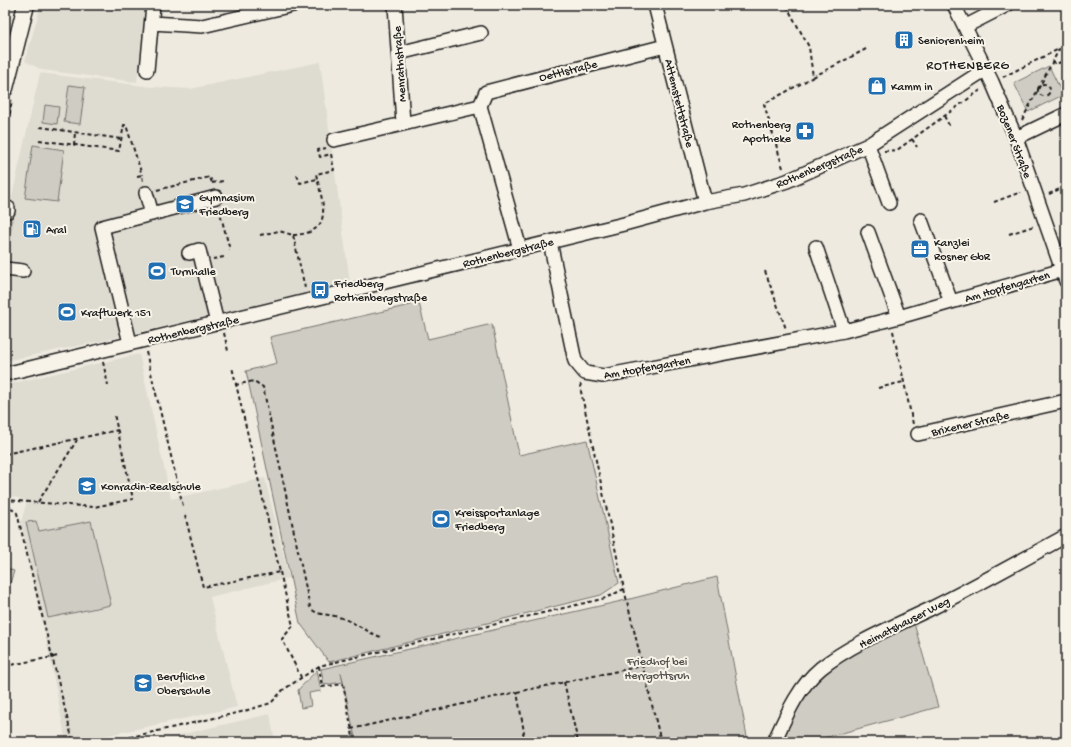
<svg xmlns="http://www.w3.org/2000/svg" width="1071" height="747" viewBox="0 0 1071 747" font-family="'Gochi Hand',sans-serif">
<style>
.built{fill:#dedbd1}
.green{fill:#cfccc3;stroke:#767470}
.lines{fill:none;stroke-linecap:round;stroke-linejoin:round}
.minor-tunnel{stroke:#c4c1b9;stroke-width:13;stroke-dasharray:13 6;stroke-linecap:butt}
.minor-casing{stroke:#1c1c1c;stroke-width:16}
.major-casing{stroke:#1c1c1c;stroke-width:19}
.path{stroke:#1c1c1c;stroke-width:2;stroke-dasharray:4 3;stroke-linecap:butt}
.minor{stroke:#f7f3e8;stroke-width:13}
.major{stroke:#f7f3e8;stroke-width:16}
.labels{text-anchor:middle;stroke-width:4;stroke-linejoin:round;paint-order:stroke}
.poi-label{font-size:12px;fill:#1c1c1c;stroke:#f7f3e8;text-anchor:start}
.street-label{font-size:12px;fill:#1c1c1c;stroke:#f7f3e8}
.park-label{font-size:12px;fill:#52514e;stroke:#f7f3e8}
.neighbourhood-label{font-size:13px;letter-spacing:1px;fill:#1c1c1c;stroke:#f7f3e8}
</style>
<rect width="100%" height="100%" fill="#eeeae0"/>
<filter id="ink" filterUnits="userSpaceOnUse"><feTurbulence type="fractalNoise" baseFrequency=".025" numOctaves="2"/><feDisplacementMap in="SourceGraphic" scale="8" xChannelSelector="R" yChannelSelector="G"/><feConvolveMatrix kernelMatrix="1 2 1 2 8 2 1 2 1" color-interpolation-filters="sRGB"/></filter>
<g filter="url(#ink)">
<path class="built" d="M41 5H145L137 82 42 70 25 61Z
M320 62 350 283 101 341 5 361V200L11 201 40 73 152 87 190 89Z
M139 354 171 499 265 478 289 578 210 597 237 707 77 742H66L50 658 21 522 27 501 5 494V385Z
M270 714 275 742H149Z"/>
<path class="green" d="M1049 66 1063 95 1028 112 1014 83Z
M69 85 85 87 80 124 64 122Z
M45 105 59 107 57 124 43 122Z
M33 145 64 150 57 202 25 198Z
M419 303 428 339 492 324 519 455 587 440 619 583 601 595 329 662 300 623 246 371 277 363 270 337Z
M36 521 39 531 91 521 111 605 48 618 26 522Z
M5 568 14 571 5 599Z
M717 577 748 742H356L341 673 343 682 324 685 321 669 626 600Z
M913 620 938 707 809 742H779C789 722 799 699 815 682 838 656 883 638 913 620Z
M317 670 321 691 309 693 311 706 301 708 298 690Z"/>
<g class="lines">
<path class="minor-tunnel" d="M5 231 8 211"/>
<g class="minor-casing">
<path id="minor" d="M395 5 403 123
M655 5 705 202
M954 5 992 82 1016 138 1066 281
M152 23 202 26 293 5
M966 26 1007 5
M399 53 481 33
M147 70 153 5
M480 106 520 249
M1016 138 1066 114
M334 140 480 106 486 92 665 46
M868 145 889 203
M146 193 152 214
M5 207 8 208V211
M921 220 951 302
M868 232 899 317
M550 242 575 361 585 373 603 376 844 331 899 317 1066 269
M816 247 844 331
M189 253 199 250 217 323
M5 269 23 271
M130 343 102 227 216 197
M5 374 624 224 705 202 744 195 787 181 868 145 986 69
M918 434 1066 401
M774 742C786 716 798 687 821 668 851 644 897 625 932 608 978 585 1022 560 1066 536"/>
</g>
<g class="major-casing">
<path id="major" d="M5 88 26 5"/>
</g>
<path class="path" d="M5 20 9 5
M1052 61 1056 64 1066 60
M813 77 866 49
M1003 77 1057 50
M1038 90a6 6 0 1 1 12 0a6 6 0 1 1-12 0Z
M944 116 950 127
M1022 120 1066 36
M40 127 121 139
M912 139 917 147
M39 140 119 151 124 125H126L142 175
M5 142 12 100
M74 145 75 132
M884 151 897 150 982 89
M783 168 764 104 813 77 809 47 786 5
M297 175 300 183 317 179
M137 176 142 175 143 182
M212 183 223 181
M157 190 210 177 212 183
M1049 194 1066 186
M994 202 1021 192
M219 209 230 250
M1009 234 1034 226
M260 235 279 231 293 235 305 288
M293 235C335 233 323 204 316 174L334 170 331 154 320 157 318 150 326 148
M213 259 224 257
M765 271 786 329
M893 331 913 424
M224 333 228 351
M146 352 183 506
M103 362 108 385
M235 385 254 381 263 387 310 607C317 617 328 613 338 617 354 621 366 632 381 637
M878 388 903 382
M5 454 118 430
M5 500 94 507 133 499 114 414
M38 502 77 440
M5 504 17 513 73 742
M185 515 203 587 280 572 232 367
M280 572 293 626 282 639 301 677
M624 589 661 742
M5 666 58 656
M319 666 322 687 343 684 354 742
M564 682 578 742
M517 692 642 666
M351 729 517 692 524 732 520 742
M109 742 241 712 271 703 283 690 319 666 606 598 624 589 580 387 581 384"/>
<use href="#minor" class="minor"/>
<use href="#major" class="major"/>
</g>
</g>
<defs>
<g id="building-square" transform="scale(1)"><rect x="-9" y="-9" width="18" height="18" rx="4" fill="#1f6fb2" stroke="#f7f3e8"/><path d="M-4-6H4V6H1V3H-1V6H-4ZM-2.5-4.3h1.7v1.8h-1.7ZM.8-4.3h1.7v1.8H.8ZM-2.5-1h1.7V.8h-1.7ZM.8-1h1.7V.8H.8Z" fill="#fff"/></g>
<g id="shop-square" transform="scale(1)"><rect x="-9" y="-9" width="18" height="18" rx="4" fill="#1f6fb2" stroke="#f7f3e8"/><path d="M-5-2.5h2.3a2.7 3.5 0 0 1 5.4 0H5L5.5 6h-11ZM-1.5-2.5h3a1.5 2.3 0 0 0-3 0Z" fill="#fff"/></g>
<g id="pharmacy-square" transform="scale(1)"><rect x="-9" y="-9" width="18" height="18" rx="4" fill="#1f6fb2" stroke="#f7f3e8"/><path d="M-2-6h4v4h4v4h-4v4h-4v-4h-4v-4h4Z" fill="#fff"/></g>
<g id="school-square" transform="scale(1)"><rect x="-9" y="-9" width="18" height="18" rx="4" fill="#1f6fb2" stroke="#f7f3e8"/><path d="M0-5L7-2L0 1L-7-2ZM-4 1L0 2.5L4 1V4Q0 6-4 4Z" fill="#fff"/></g>
<g id="fuel-square" transform="scale(1)"><rect x="-9" y="-9" width="18" height="18" rx="4" fill="#1f6fb2" stroke="#f7f3e8"/><path d="M-5.5-6h7V0h2V4h1.3V-2.5L3-4.5l.8-.8L6-3V5H2.5V1h-1V6h-7ZM-4.2-4.7v3.2H.2V-4.7Z" fill="#fff"/></g>
<g id="office-square" transform="scale(1)"><rect x="-9" y="-9" width="18" height="18" rx="4" fill="#1f6fb2" stroke="#f7f3e8"/><path d="M-6-3h4V-5.5h4V-3h4V5H-6ZM-1-4.5V-3h2v-1.5ZM-6 0V1H6V0Z" fill="#fff"/></g>
<g id="stadium-square" transform="scale(1)"><rect x="-9" y="-9" width="18" height="18" rx="4" fill="#1f6fb2" stroke="#f7f3e8"/><path d="M0-5a6.5 5 0 1 0 0 10a6.5 5 0 1 0 0-10ZM-3.5-1.8h7v3.6h-7Z" fill="#fff"/></g>
<g id="bus-square" transform="scale(1)"><rect x="-9" y="-9" width="18" height="18" rx="4" fill="#1f6fb2" stroke="#f7f3e8"/><path d="M-5-6H5V4H4V6H2V4H-2V6H-4V4H-5ZM-3.5-4V0h7V-4ZM-3.5 1.2v1.5H-2V1.2ZM2 1.2v1.5H3.5V1.2Z" fill="#fff"/></g>
</defs>
<g fill-rule="evenodd">
<use href="#building-square" x="904" y="40"/>
<use href="#shop-square" x="877" y="86"/>
<use href="#pharmacy-square" x="805" y="131"/>
<use href="#school-square" x="185" y="204"/>
<use href="#fuel-square" x="32" y="229"/>
<use href="#office-square" x="920" y="249"/>
<use href="#stadium-square" x="157" y="271"/>
<use href="#bus-square" x="320" y="290"/>
<use href="#stadium-square" x="67" y="312"/>
<use href="#school-square" x="87" y="486"/>
<use href="#stadium-square" x="441" y="519"/>
<use href="#school-square" x="143" y="683"/>
</g>
<g class="labels">
<g class="poi-label">
<text x="918" y="44">Seniorenheim</text>
<text x="891" y="90">Kamm in</text>
<text x="791" y="128" text-anchor="end">Rothenberg<tspan x="791" dy="14">Apotheke</tspan></text>
<text x="199" y="201">Gymnasium<tspan x="199" dy="14">Friedberg</tspan></text>
<text x="46" y="233">Aral</text>
<text x="934" y="246">Kanzlei<tspan x="934" dy="14">Rosner GbR</tspan></text>
<text x="171" y="275">Turnhalle</text>
<text x="334" y="287">Friedberg<tspan x="334" dy="14">Rothenbergstraße</tspan></text>
<text x="81" y="316">Kraftwerk 151</text>
<text x="101" y="490">Konradin-Realschule</text>
<text x="455" y="516">Kreissportanlage<tspan x="455" dy="14">Friedberg</tspan></text>
<text x="157" y="680">Berufliche<tspan x="157" dy="14">Oberschule</tspan></text>
</g>
<g class="street-label">
<text transform="translate(399 64) rotate(-94)" y="4">Menrathstraße</text>
<text transform="translate(568 70) rotate(-14)" y="4">Oettlstraße</text>
<text transform="translate(680 103) rotate(76)" y="4">Attemstettstraße</text>
<text transform="translate(1015 141) rotate(69)" y="4">Bozener Straße</text>
<text transform="translate(819 166) rotate(-23)" y="4">Rothenbergstraße</text>
<text transform="translate(508 252) rotate(-14)" y="4">Rothenbergstraße</text>
<text transform="translate(1007 286) rotate(-16)" y="4">Am Hopfengarten</text>
<text transform="translate(193 329) rotate(-13)" y="4">Rothenbergstraße</text>
<text transform="translate(647 367) rotate(-10)" y="4">Am Hopfengarten</text>
<text transform="translate(970 423) rotate(-13)" y="4">Brixener Straße</text>
<text transform="translate(904 622) rotate(-27)" y="4">Heimatshauser Weg</text>
</g>
<g class="park-label">
<text x="657" y="665">Friedhof bei<tspan x="657" dy="14">Herrgottsruh</tspan></text>
</g>
<g class="neighbourhood-label">
<text x="968" y="69">ROTHENBERG</text>
</g>
</g>
<rect width="1071" height="747" fill="none" stroke="#f7f3e8" stroke-width="20"/>
<rect x="10" y="10" width="1051" height="727" fill="none" stroke="#1c1c1c" stroke-width="1.5" filter="url(#ink)"/>
</svg>
